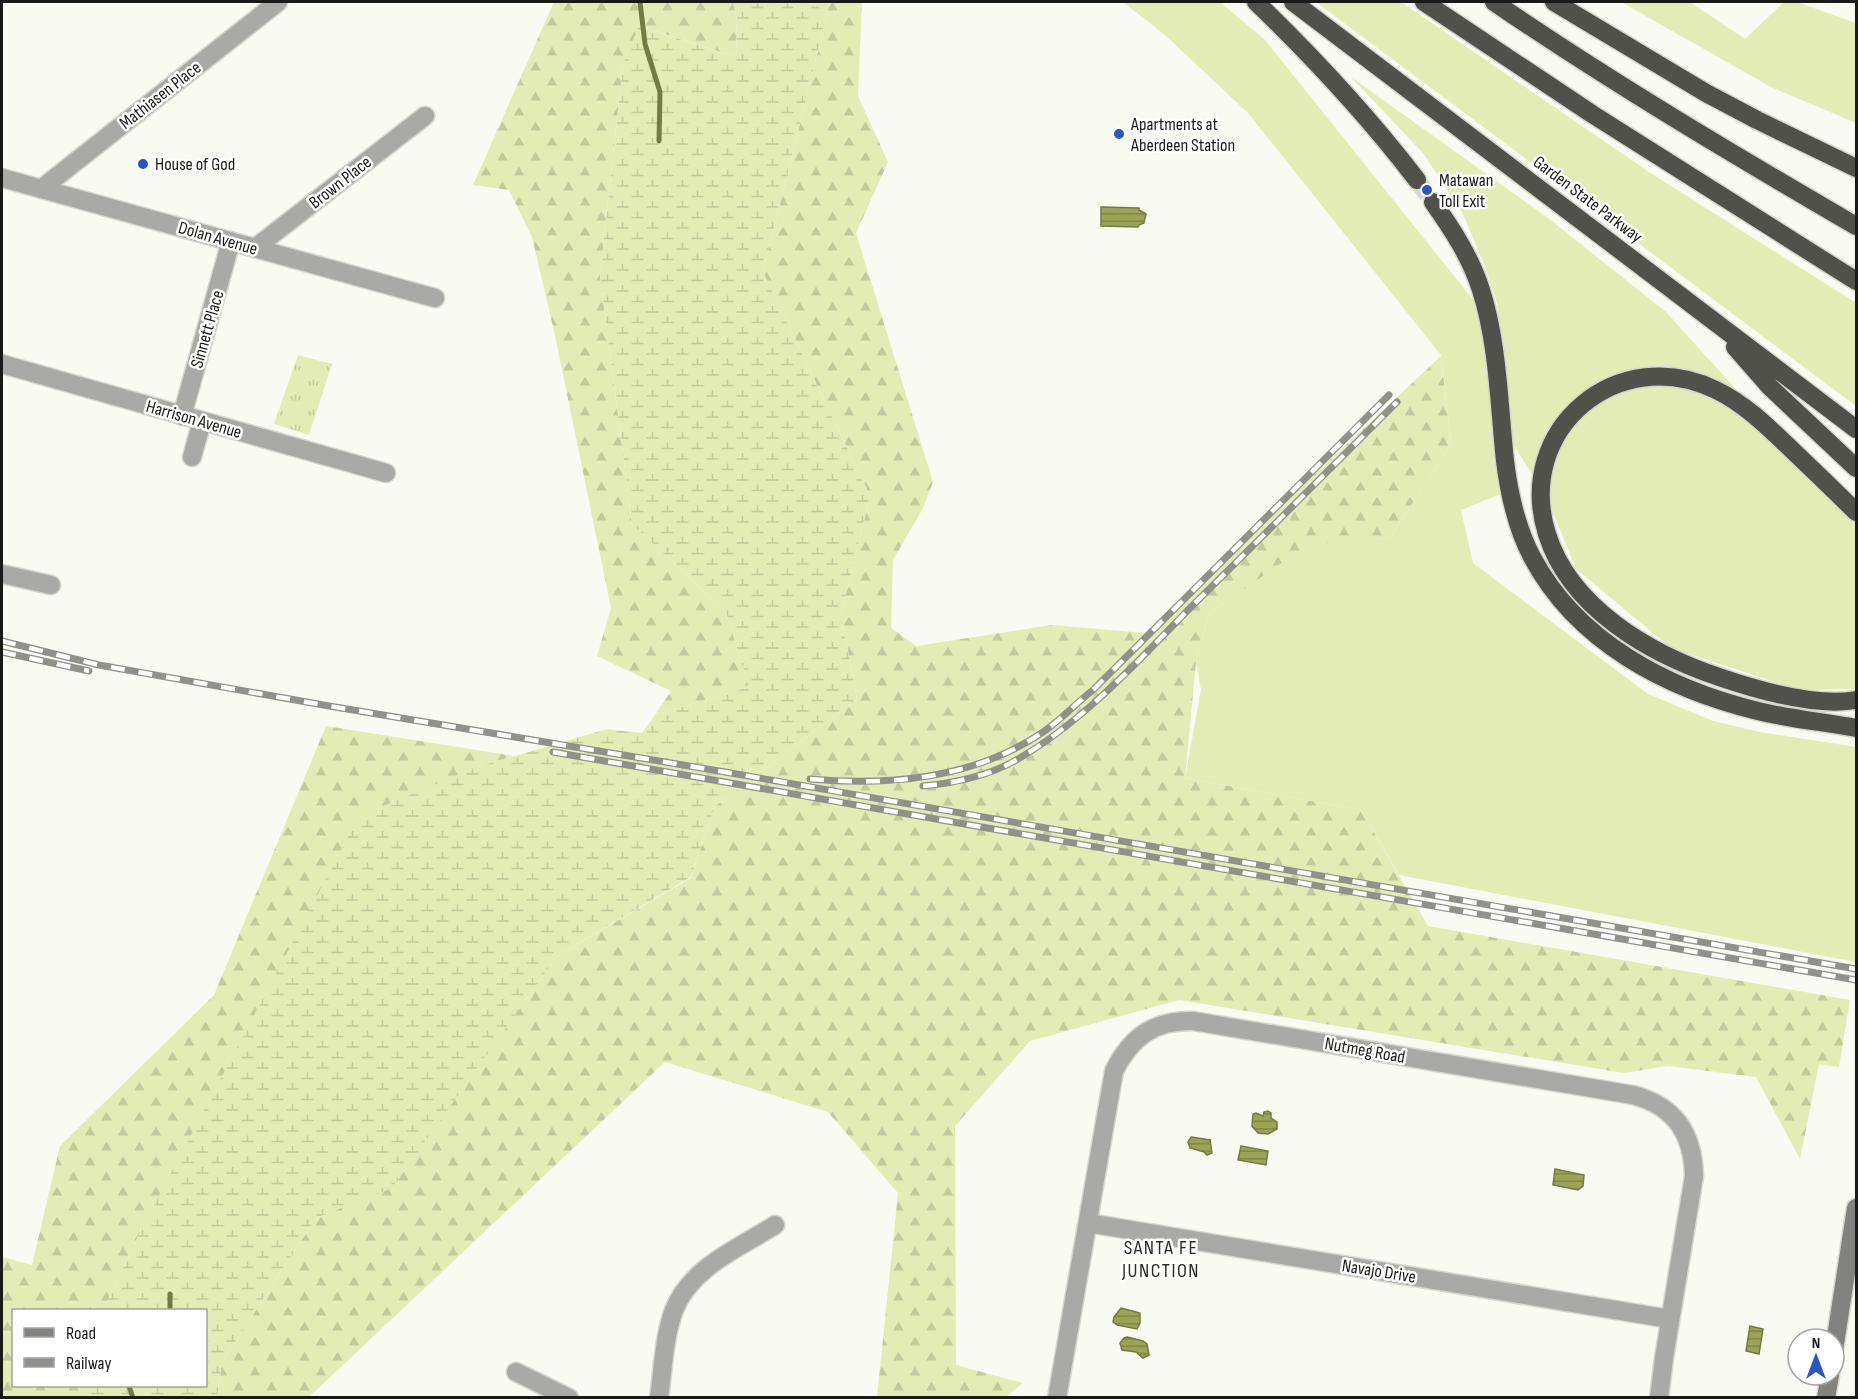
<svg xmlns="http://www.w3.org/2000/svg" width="1858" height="1399" viewBox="0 0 1858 1399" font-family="'Sofia Sans Condensed',sans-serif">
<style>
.grass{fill:#e4ecb6}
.forest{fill:url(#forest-firs)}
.wetland{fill:url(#wetland-marsh)}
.park{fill:url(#park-tufts)}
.water{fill:url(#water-rules);stroke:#747b42;stroke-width:1.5}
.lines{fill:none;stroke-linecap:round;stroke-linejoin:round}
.stream{stroke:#747b42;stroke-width:5}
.highway-tunnel{stroke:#d7d8d0;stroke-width:18;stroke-dasharray:18 9;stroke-linecap:butt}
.street-casing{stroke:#d5d6ce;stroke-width:21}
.secondary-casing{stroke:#d5d6ce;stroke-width:21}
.highway-casing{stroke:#d5d6ce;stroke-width:21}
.street{stroke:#a9a9a6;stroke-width:18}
.secondary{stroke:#82837e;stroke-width:18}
.highway{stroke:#50514a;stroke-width:18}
.rail-casing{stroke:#90918b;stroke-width:7}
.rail{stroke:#fff;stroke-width:4.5;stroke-dasharray:14;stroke-linecap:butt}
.poi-dot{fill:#2a55c4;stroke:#fff;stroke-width:2}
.labels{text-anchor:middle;stroke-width:5;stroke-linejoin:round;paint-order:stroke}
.street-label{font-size:18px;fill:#191a17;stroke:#fff}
.poi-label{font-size:18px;fill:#191a17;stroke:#fff;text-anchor:start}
.neighbourhood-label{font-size:20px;letter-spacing:1.5px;fill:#292a24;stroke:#fff}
</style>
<defs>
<pattern id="forest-firs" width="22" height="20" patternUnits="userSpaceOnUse" patternTransform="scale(1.5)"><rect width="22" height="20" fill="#e4ecb6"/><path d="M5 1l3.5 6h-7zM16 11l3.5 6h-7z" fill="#c3ca9c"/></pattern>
<pattern id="wetland-marsh" width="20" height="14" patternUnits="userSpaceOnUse" patternTransform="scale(1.5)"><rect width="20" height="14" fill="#e4ecb6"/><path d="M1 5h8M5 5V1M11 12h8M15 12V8" fill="none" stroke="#c3ca9c"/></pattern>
<pattern id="park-tufts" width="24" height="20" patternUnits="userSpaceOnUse" patternTransform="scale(1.5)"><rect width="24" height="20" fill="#e4ecb6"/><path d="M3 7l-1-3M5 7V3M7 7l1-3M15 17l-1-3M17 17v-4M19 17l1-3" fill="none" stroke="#c3ca9c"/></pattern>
<pattern id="water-rules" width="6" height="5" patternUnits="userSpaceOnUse" patternTransform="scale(1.5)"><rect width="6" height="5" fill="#9ba455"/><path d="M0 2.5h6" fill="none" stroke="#7e8545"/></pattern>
</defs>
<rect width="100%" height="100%" fill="#f9faf1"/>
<path class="grass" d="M1123 2H1220L1265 40 1483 312 1508 491 1461 510 1473 563 1648 694 1713 721 1760 732 1856 747V962L1399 875 1361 810 1185 778 1201 690 1196 662 1209 613 1309 543 1390 538 1451 444 1441 355 1248 113 1165 35Z
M1316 2H1401L1649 172 1856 303V406Z
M1621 2H1690L1745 39 1784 2H1797L1856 23V123L1771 87Z
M1351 77 1548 218 1666 312 1856 522V689L1799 690 1671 648 1576 569 1548 500 1513 444 1497 303 1484 264 1463 214 1423 153Z"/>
<path class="forest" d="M554 2H733L737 20 736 57 640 26 623 64 600 275 632 524 726 612 749 687 655 715 671 691 597 656 611 608 554 331 532 237 509 190 473 185Z
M807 2H862L858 96 888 162 856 233 933 482 922 510 893 560 891 628 916 646 1051 625 1145 633 1441 356 1451 444 1390 538 1309 544 1209 613 1196 662 1185 778 1361 810 1428 926 1850 1000 1839 1067 1819 1064 1800 1159 1756 1077 1668 1066 1624 1073 1179 1000 1030 1041 955 1126 956 1365 1023 1383 1006 1397H877L898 1193 828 1112 665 1062 309 1397 217 1398 222 1362 316 1218 392 1187 557 956 691 878 714 807 857 699 841 615 870 496 763 272 828 11Z
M326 726 514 756 477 767 142 1228 103 1310H14V1386H85V1397H2V1257L32 1265 60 1146 214 995Z"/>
<path class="wetland" d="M733 2H807L828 11 763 272 870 496 841 615 857 699 714 807 691 877 557 956 392 1188 316 1218 222 1362 217 1397H85V1386H206V1310H103L142 1228 359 816 477 767 607 729 642 733 655 715 749 687 726 612 632 524 600 275 623 64 639 26 736 57 737 20Z"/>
<path class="park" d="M298 355 332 364 309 435 274 424Z"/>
<path class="water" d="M1101 207 1139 208V210L1146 214 1144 223 1139 225 1138 227 1101 226Z
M1268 1111 1271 1113V1118L1277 1122V1129L1268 1134 1258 1133 1252 1126 1253 1114 1256 1113 1263 1116 1264 1112Z
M1191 1137 1210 1140 1212 1153 1207 1155 1204 1152 1190 1148 1188 1142Z
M1241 1146 1268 1151 1266 1165 1238 1160Z
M1555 1169 1584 1175 1583 1186 1578 1190 1553 1185Z
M1121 1308 1140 1313V1323L1137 1329 1117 1325 1113 1322 1114 1317Z
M1750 1326 1763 1329 1759 1354 1746 1351Z
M1127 1337 1143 1341 1147 1344 1149 1355 1143 1358 1136 1352 1122 1350 1120 1343 1124 1338Z"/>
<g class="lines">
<path class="stream" d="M640 2 645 44 660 92 659 141
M170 1310V1294
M129 1386 133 1398"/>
<path class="highway-tunnel" d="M1417 180 1433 202"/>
<g class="street-casing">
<path id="street" d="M2 178 435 298
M41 189 278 2
M255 248 425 116
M2 364 386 473
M182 416 231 241
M192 457 202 421
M2 574 51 585
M1088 1223 1670 1319
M516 1372 569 1398
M659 1398C663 1369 664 1337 674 1310 691 1267 739 1248 775 1225
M1057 1398 1114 1071C1131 1037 1154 1020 1193 1021L1633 1095C1675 1106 1693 1134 1694 1176L1664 1358 1659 1398"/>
</g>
<g class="secondary-casing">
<path id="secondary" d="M1834 1350 1856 1208
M1826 1398 1830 1375"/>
</g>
<g class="highway-casing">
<path id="highway" d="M1256 2C1314 58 1368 116 1417 180
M1293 2 1856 429
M1424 2 1592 114 1856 281
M1494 2C1611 82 1734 155 1856 226
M1554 2 1706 93 1757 120 1856 168
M1433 202C1452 229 1471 258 1481 290 1498 343 1499 405 1505 461 1509 493 1516 527 1532 557 1577 642 1667 689 1758 711 1790 719 1824 722 1856 728
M1735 347 1770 387 1856 468
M1856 512C1835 491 1813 470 1791 449 1768 427 1745 404 1716 390 1618 342 1514 429 1547 534 1570 608 1650 654 1719 677 1757 690 1816 707 1856 700"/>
</g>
<use href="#street" class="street"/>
<use href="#secondary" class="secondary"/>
<use href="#highway" class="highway"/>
<g class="rail-casing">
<path id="rail" d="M2 641 99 665 329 706 725 772 1856 969
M2 652 89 671
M553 752 1856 980
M810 779C889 786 972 779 1040 734 1059 722 1075 704 1093 690L1389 395
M923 786C955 783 989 776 1018 759 1085 720 1137 662 1191 607 1260 539 1328 471 1397 402"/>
</g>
<use href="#rail" class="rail"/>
</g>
<g class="poi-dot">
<circle cx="1119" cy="134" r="6"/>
<circle cx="143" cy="164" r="6"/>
<circle cx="1427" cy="190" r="6"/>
</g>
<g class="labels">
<g class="street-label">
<text transform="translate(160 95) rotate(-38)" y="6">Mathiasen Place</text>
<text transform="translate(340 182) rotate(-38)" y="6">Brown Place</text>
<text transform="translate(1588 199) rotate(37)" y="6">Garden State Parkway</text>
<text transform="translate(218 238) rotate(16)" y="6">Dolan Avenue</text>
<text transform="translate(207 329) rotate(-74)" y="6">Sinnett Place</text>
<text transform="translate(194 419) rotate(16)" y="6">Harrison Avenue</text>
<text transform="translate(1365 1050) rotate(10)" y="6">Nutmeg Road</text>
<text transform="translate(1379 1271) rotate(9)" y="6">Navajo Drive</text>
</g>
<g class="poi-label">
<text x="1131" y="130">Apartments at<tspan x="1131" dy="21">Aberdeen Station</tspan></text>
<text x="155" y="170">House of God</text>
<text x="1439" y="186">Matawan<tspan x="1439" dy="21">Toll Exit</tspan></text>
</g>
<g class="neighbourhood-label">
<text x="1161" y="1254">SANTA FE<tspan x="1161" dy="23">JUNCTION</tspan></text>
</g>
</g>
<rect width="1858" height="1399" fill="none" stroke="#191a17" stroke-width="6"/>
<rect x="12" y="1309" width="195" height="78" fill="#ffffff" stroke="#a3a3a2" stroke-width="1.5"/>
<rect x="24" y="1328" width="30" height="9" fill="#82837e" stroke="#a3a3a2" stroke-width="1.5"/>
<text x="66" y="1339" font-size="18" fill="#191a17">Road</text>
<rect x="24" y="1358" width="30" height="9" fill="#90918b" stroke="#a3a3a2" stroke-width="1.5"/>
<text x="66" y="1369" font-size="18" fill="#191a17">Railway</text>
<g transform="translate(1816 1357)"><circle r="28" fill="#ffffff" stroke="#a3a3a2" stroke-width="1.5"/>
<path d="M0-4.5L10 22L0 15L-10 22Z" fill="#2a55c4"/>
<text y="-9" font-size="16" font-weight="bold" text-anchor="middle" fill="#191a17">N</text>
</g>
</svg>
